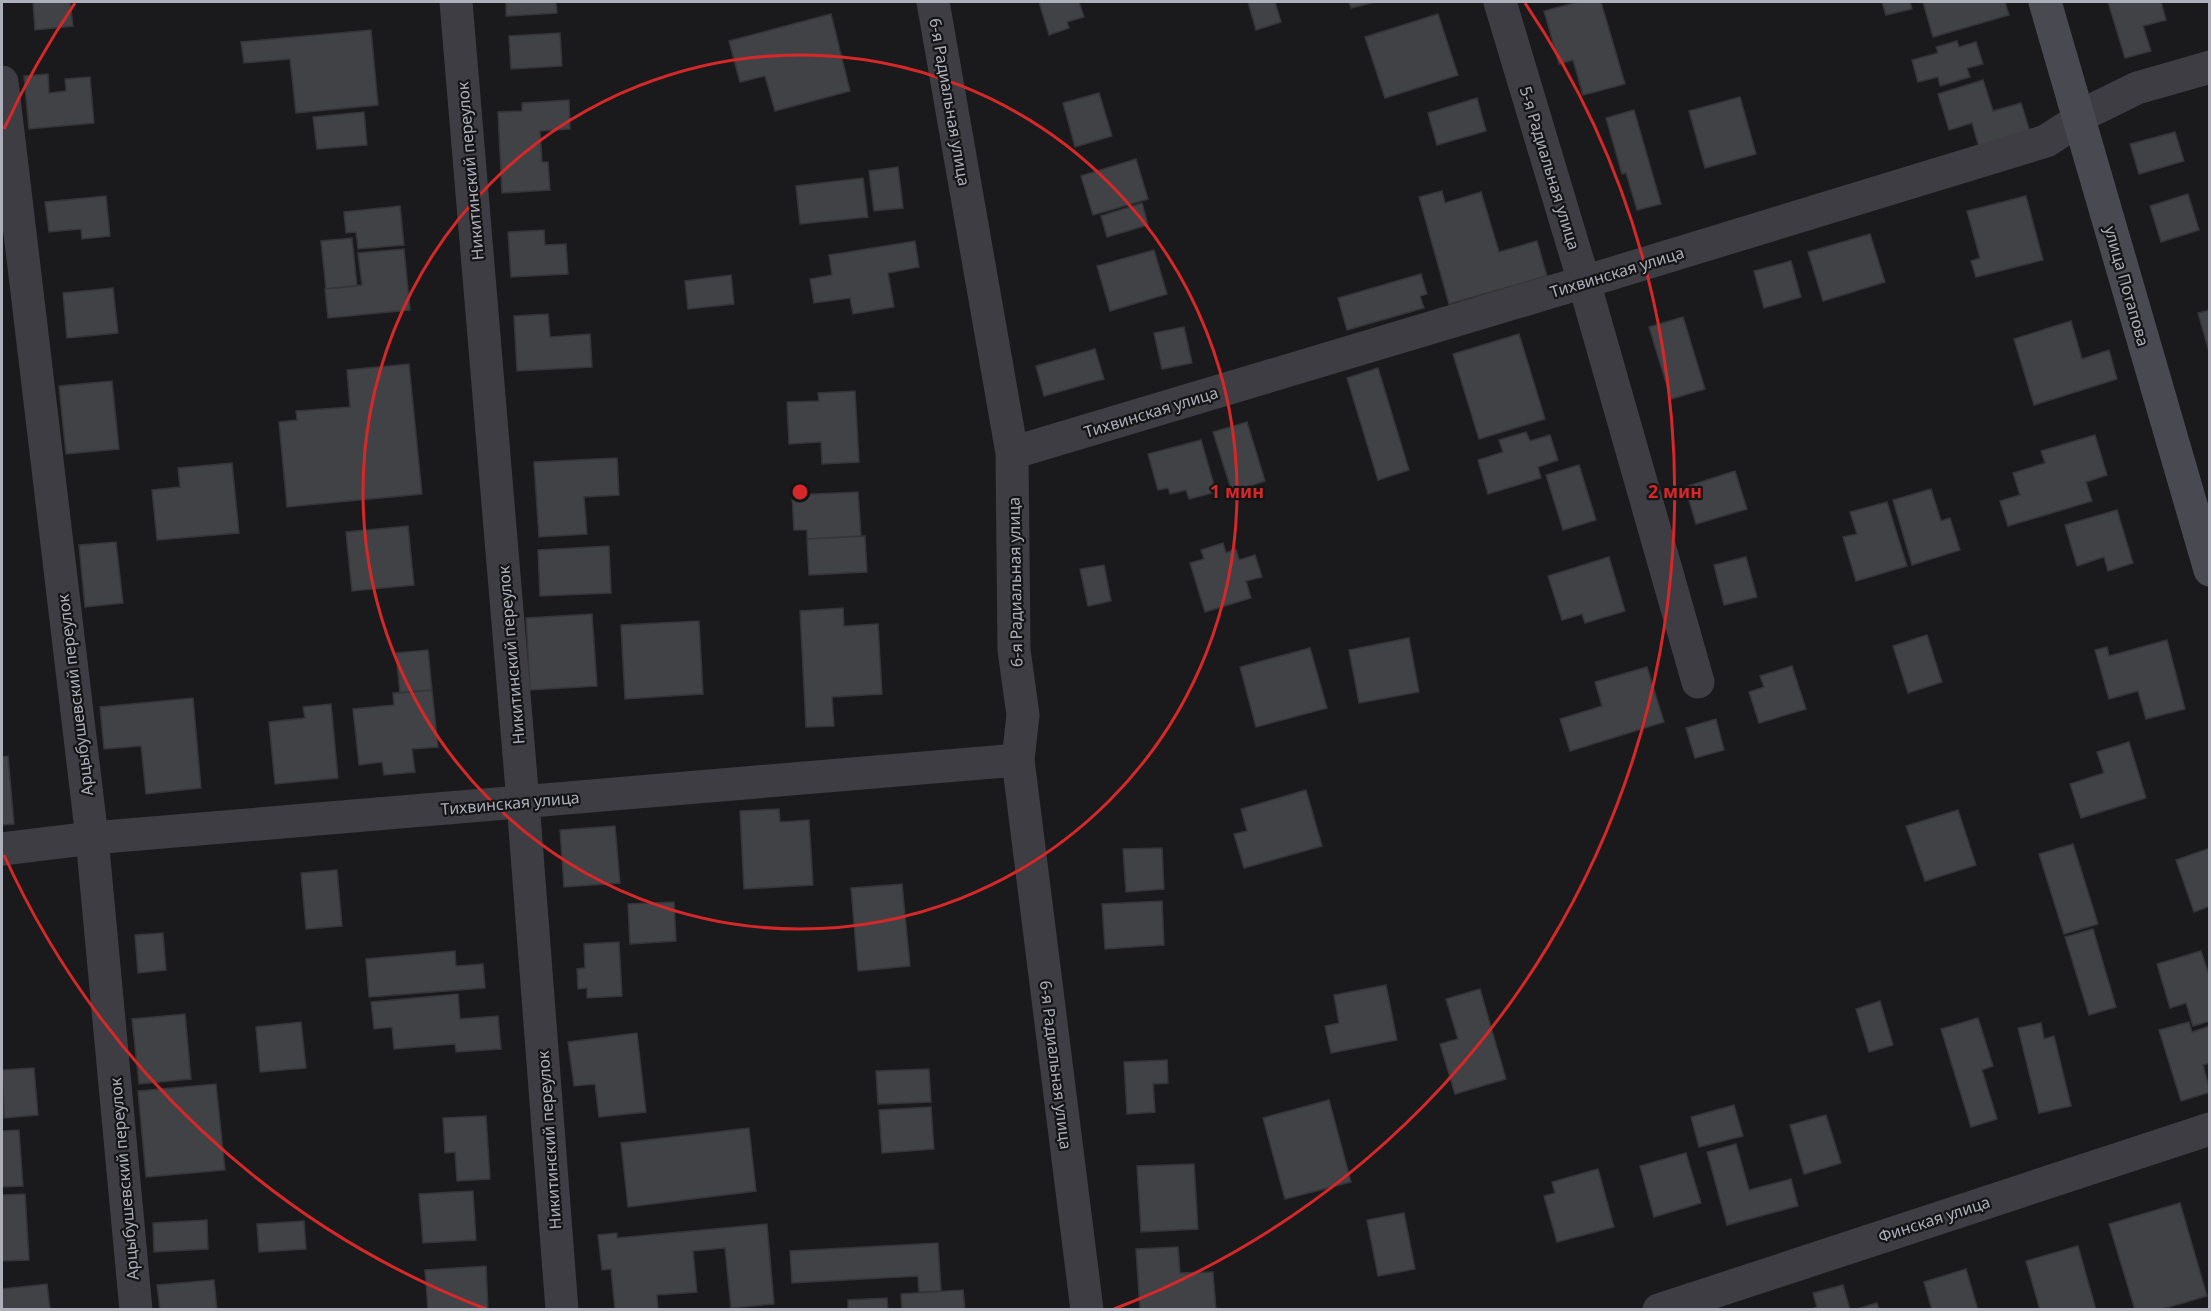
<svg xmlns="http://www.w3.org/2000/svg" width="2211" height="1311" viewBox="0 0 2211 1311" font-family="'Noto Sans',sans-serif">
<style>
.building{fill:#414246;stroke:#353438;stroke-width:1.5}
.lines{fill:none;stroke-linecap:round;stroke-linejoin:round}
.street{stroke:#3d3d43;stroke-width:33}
.secondary{stroke:#494a51;stroke-width:33}
.ring{fill:none;stroke:#d62828;stroke-width:3}
.labels{text-anchor:middle;stroke-width:4.5;stroke-linejoin:round;paint-order:stroke}
.street-label{font-size:16px;fill:#adafbb;stroke:#151517}
.centre{fill:#d62828;stroke:#151517;stroke-width:3}
.ring-label{font-size:18px;text-anchor:middle;font-weight:bold;fill:#d62828;stroke:#151517;stroke-width:4.5;stroke-linejoin:round;paint-order:stroke}
</style>
<rect width="100%" height="100%" fill="#1a1a1c"/>
<path class="building" d="M33 2H70L73 26 35 30Z
M506 2H556L557 13 506 16Z
M1039 2H1079L1084 17 1067 22 1069 28 1049 35Z
M1248 2H1275L1281 22 1256 30Z
M1349 2H1375L1351 8Z
M1578 2H1601L1625 84 1583 95 1573 60 1559 64 1544 11Z
M1882 2H1910L1912 9 1886 15Z
M1923 2H2005L2009 15 1933 37Z
M2108 2H2161L2166 20 2143 26 2151 51 2125 58Z
M831 14 850 91 775 111 765 76 740 82 729 41Z
M1438 14 1458 75 1385 98 1365 37Z
M371 30 378 105 296 113 290 59 244 63 241 42Z
M560 33 562 66 511 69 509 36Z
M1957 41 1959 47 1976 42 1983 64 1967 68 1970 77 1940 86 1938 77 1918 82 1912 60 1938 53 1936 47Z
M48 74 49 93 66 91 65 79 90 77 94 123 29 129 24 76Z
M1983 80 1993 111 2021 103 2030 132 1979 147 1972 123 1949 130 1938 94Z
M1099 93 1112 136 1075 147 1063 103Z
M1740 97 1756 154 1705 168 1689 111Z
M1477 98 1486 131 1437 145 1428 113Z
M569 100 570 129 540 131 542 162H548L550 190 502 193 498 112 522 111V103Z
M1634 110 1661 204 1637 210 1626 173 1622 174 1606 118Z
M364 112 367 145 317 149 313 117Z
M2175 132 2184 161 2139 174 2130 144Z
M1136 159 1148 199 1093 215 1081 176Z
M898 167 903 208 874 211 869 171Z
M863 178 868 217 800 224 796 186Z
M1442 191 1445 203 1481 192 1499 252 1537 241 1547 276 1449 304 1419 197Z
M2188 194 2199 230 2161 242 2150 206Z
M106 196 110 236 82 239 81 229 49 232 45 202Z
M2026 196 2043 260 1976 277 1971 261 1980 258 1967 211Z
M1142 203 1148 225 1107 237 1101 216Z
M400 206 404 245 358 249 356 232 346 233 344 212Z
M544 230 545 245 566 244 568 274 511 277 508 232Z
M1870 234 1885 282 1823 301 1808 252Z
M352 238 357 286 326 289 321 241Z
M915 241 919 267 888 273 894 307 853 314 850 298 814 303 810 279 832 275 829 255Z
M404 249 410 310 328 318 325 289 362 285 358 253Z
M1154 250 1167 294 1110 311 1097 266Z
M1791 261 1801 297 1764 308 1754 271Z
M1421 274 1427 294 1420 296 1424 308 1347 330 1338 298Z
M731 275 734 304 688 309 685 281Z
M113 288 118 333 67 338 63 293Z
M2210 310V355L2198 313Z
M548 314 550 337 590 334 592 367 517 371 514 316Z
M1683 317 1705 389 1671 399 1649 327Z
M2071 321 2082 359 2109 350 2117 379 2034 405 2014 339Z
M1184 327 1192 363 1162 369 1154 333Z
M1519 334 1545 419 1479 439 1453 354Z
M1095 349 1104 379 1044 396 1036 366Z
M409 364 422 494 287 507 279 422 297 420 296 411 350 407 347 370Z
M1378 368 1409 470 1378 480 1347 378Z
M112 381 119 449 66 454 59 386Z
M855 391 859 462 822 464 821 442 789 444 787 402 819 401 818 393Z
M1247 422 1265 481 1232 492 1213 432Z
M1526 432 1530 441 1550 435 1558 460 1538 467 1541 478 1488 494 1478 460 1503 452 1499 440Z
M2095 435 2107 475 2086 482 2092 501 2008 526 2000 501 2020 495 2013 473 2045 463 2041 451Z
M1201 440 1216 492 1189 499 1186 490 1170 494 1168 488 1158 490 1148 454Z
M617 458 619 495 584 497 587 534 539 537 534 462Z
M232 463 239 533 157 540 152 490 180 487 178 468Z
M1579 465 1596 520 1563 530 1546 475Z
M1735 471 1747 509 1696 524 1685 487Z
M1931 489 1941 521 1950 518 1960 550 1912 565 1893 500Z
M858 492 861 536 807 539V530H794L792 495Z
M1887 502 1907 566 1856 581 1843 537 1857 534 1850 512Z
M2117 510 2133 563 2108 571 2104 557 2077 566 2065 525Z
M408 526 414 585 352 591 346 532Z
M865 536 867 572 809 575 807 539Z
M116 542 123 603 85 607 79 545Z
M1223 543 1226 553 1236 549 1239 560 1255 555 1262 577 1246 581 1251 598 1205 612 1190 563 1204 559 1201 550Z
M609 546 611 593 540 596 538 550Z
M1609 557 1625 611 1585 623 1582 614 1562 620 1548 576Z
M1746 557 1757 597 1724 605 1714 565Z
M1104 565 1111 601 1088 606 1080 569Z
M843 608 844 626 878 624 882 694 832 697 834 726 806 727 800 611Z
M592 614 597 686 530 690 526 618Z
M699 621 703 694 625 699 621 625Z
M1927 635 1942 682 1908 693 1893 646Z
M1409 638 1419 692 1359 703 1349 650Z
M2167 640 2185 709 2146 719 2138 691 2109 699 2095 650 2107 647 2109 656Z
M1310 648 1327 708 1256 727 1240 667Z
M428 650 432 690 400 693 396 653Z
M1792 666 1806 709 1759 723 1749 692 1764 687 1760 676Z
M1647 667 1664 722 1570 751 1560 719 1602 706 1595 682Z
M432 690 438 747 412 749 415 772 384 775 382 762 359 765 353 709 394 705 393 693Z
M193 698 201 788 146 794 141 746 104 749 100 707Z
M331 704 338 778 275 784 269 722 305 718 303 707Z
M1716 719 1724 750 1695 758 1686 728Z
M2129 742 2146 798 2081 818 2070 784 2104 773 2097 752Z
M8 756 14 824 2 825V757Z
M1306 790 1322 846 1244 868 1234 834 1247 831 1241 809Z
M779 809 780 822 809 820 813 885 744 889 740 811Z
M1958 810 1976 865 1925 881 1906 826Z
M615 826 620 883 564 887 560 830Z
M2073 844 2098 924 2064 934 2039 854Z
M1162 848 1164 889 1126 892 1123 849Z
M2210 848V906L2194 912 2176 860Z
M337 870 342 926 306 929 301 873Z
M902 884 910 966 858 971 851 888Z
M1162 901 1164 945 1105 949 1102 904Z
M674 902 676 941 630 944 628 904Z
M2093 929 2116 1007 2089 1015 2065 937Z
M163 933 166 970 138 973 135 935Z
M619 942 622 996 587 998V988L578 989 577 969 585 968 584 944Z
M455 951 456 966 483 964 485 988 369 997 366 959Z
M2201 951 2210 978V1021L2193 1026 2186 1003 2170 1008 2157 964Z
M1386 985 1397 1040 1331 1053 1325 1026 1339 1023 1334 995Z
M1480 989 1506 1079 1455 1094 1440 1044 1458 1039 1446 999Z
M458 994 460 1019 498 1016 501 1049 456 1052 455 1044 394 1049 392 1027 374 1029 371 1002Z
M1880 1001 1893 1045 1869 1052 1856 1009Z
M185 1014 191 1079 139 1084 132 1019Z
M1978 1018 1993 1066 1982 1070 1997 1119 1971 1127 1941 1029Z
M301 1022 306 1068 260 1072 256 1027Z
M2189 1022 2192 1032 2210 1026V1063L2203 1065 2210 1092 2181 1101 2159 1030Z
M2041 1023 2044 1039 2054 1036 2071 1106 2039 1113 2018 1028Z
M637 1033 646 1112 599 1117 595 1084 574 1086 568 1042Z
M1167 1060 1168 1083 1153 1084 1155 1112 1127 1114 1124 1062Z
M34 1068 38 1115 4 1118 2 1070Z
M929 1069 931 1102 878 1104 876 1071Z
M216 1084 225 1170 146 1177 138 1091Z
M1329 1100 1351 1182 1285 1199 1263 1118Z
M1734 1105 1743 1136 1699 1147 1691 1117Z
M931 1107 934 1149 882 1153 879 1110Z
M1826 1115 1841 1163 1804 1174 1790 1125Z
M486 1116 490 1179 457 1181 455 1152 445 1153 443 1118Z
M749 1128 756 1191 628 1207 621 1143Z
M19 1130 23 1186 2 1187V1131Z
M1736 1144 1749 1190 1791 1179 1798 1206 1727 1225 1707 1152Z
M1686 1153 1701 1203 1654 1217 1640 1166Z
M1194 1164 1198 1229 1141 1232 1137 1166Z
M1598 1169 1614 1227 1557 1242 1544 1196 1555 1193 1552 1182Z
M473 1191 476 1240 423 1243 419 1194Z
M25 1194 29 1260 2 1261V1195Z
M2180 1203 2207 1296 2159 1310H2135L2109 1224Z
M1404 1213 1415 1269 1378 1276 1367 1220Z
M207 1220 208 1249 154 1252 153 1223Z
M304 1221 306 1249 259 1252 257 1224Z
M767 1224 774 1304 731 1308 725 1248 693 1251 697 1292 657 1295 658 1310H615L611 1269 602 1270 598 1235 617 1233V1238Z
M938 1243 941 1291 919 1292 918 1276 792 1283 790 1251Z
M2078 1246 2096 1310H2040L2026 1261Z
M1178 1247 1180 1273 1213 1272 1216 1310H1140L1136 1249Z
M486 1266 488 1310H428L425 1270Z
M1966 1269 1978 1310H1932L1924 1282Z
M214 1280 217 1310H160L157 1285Z
M47 1284 50 1310H2V1289Z
M1843 1285 1850 1310H1809L1817 1307 1813 1293Z
M963 1290 965 1310H902L901 1294Z
M887 1298 888 1310H848V1300Z
M1877 1303 1879 1310H1853Z"/>
<g class="lines">
<path class="street" d="M456 2 523 802 562 1310
M933 2 1012 453 1014 650 1023 715 1018 760 1087 1310
M1500 2 1584 282 1698 682
M2 82 92 838 136 1310
M1012 453 1584 282 2046 141 2071 125 2078 117 2137 88 2210 67
M2 849 92 838 1018 760
M1659 1310 2210 1129"/>
<path class="secondary" d="M2045 2 2210 570"/>
</g>
<g class="ring">
<circle cx="800" cy="492" r="437"/>
<path d="M486 1309A875 875 0 0 1 4 855M4 129A875 875 0 0 1 75 3M1525 3A875 875 0 0 1 1114 1309"/>
</g>
<g class="labels">
<g class="street-label">
<text transform="translate(950 102) rotate(80)" y="6">6-я Радиальная улица</text>
<text transform="translate(1550 168) rotate(73)" y="6">5-я Радиальная улица</text>
<text transform="translate(470 171) rotate(-95)" y="6">Никитинский переулок</text>
<text transform="translate(1617 272) rotate(-17)" y="6">Тихвинская улица</text>
<text transform="translate(2127 286) rotate(74)" y="6">улица Потапова</text>
<text transform="translate(1151 412) rotate(-17)" y="6">Тихвинская улица</text>
<text transform="translate(1015 582) rotate(-91)" y="6">6-я Радиальная улица</text>
<text transform="translate(511 655) rotate(-95)" y="6">Никитинский переулок</text>
<text transform="translate(75 695) rotate(-97)" y="6">Арцыбушевский переулок</text>
<text transform="translate(510 803) rotate(-5)" y="6">Тихвинская улица</text>
<text transform="translate(1056 1065) rotate(83)" y="6">6-я Радиальная улица</text>
<text transform="translate(549 1140) rotate(-94)" y="6">Никитинский переулок</text>
<text transform="translate(124 1179) rotate(-95)" y="6">Арцыбушевский переулок</text>
<text transform="translate(1934 1219) rotate(-18)" y="6">Финская улица</text>
</g>
</g>
<circle cx="800" cy="492" r="9" class="centre"/>
<g class="ring-label">
<text x="1237" y="498">1 мин</text>
<text x="1675" y="498">2 мин</text>
</g>
<rect width="2211" height="1311" fill="none" stroke="#adafbb" stroke-width="6"/>
</svg>
